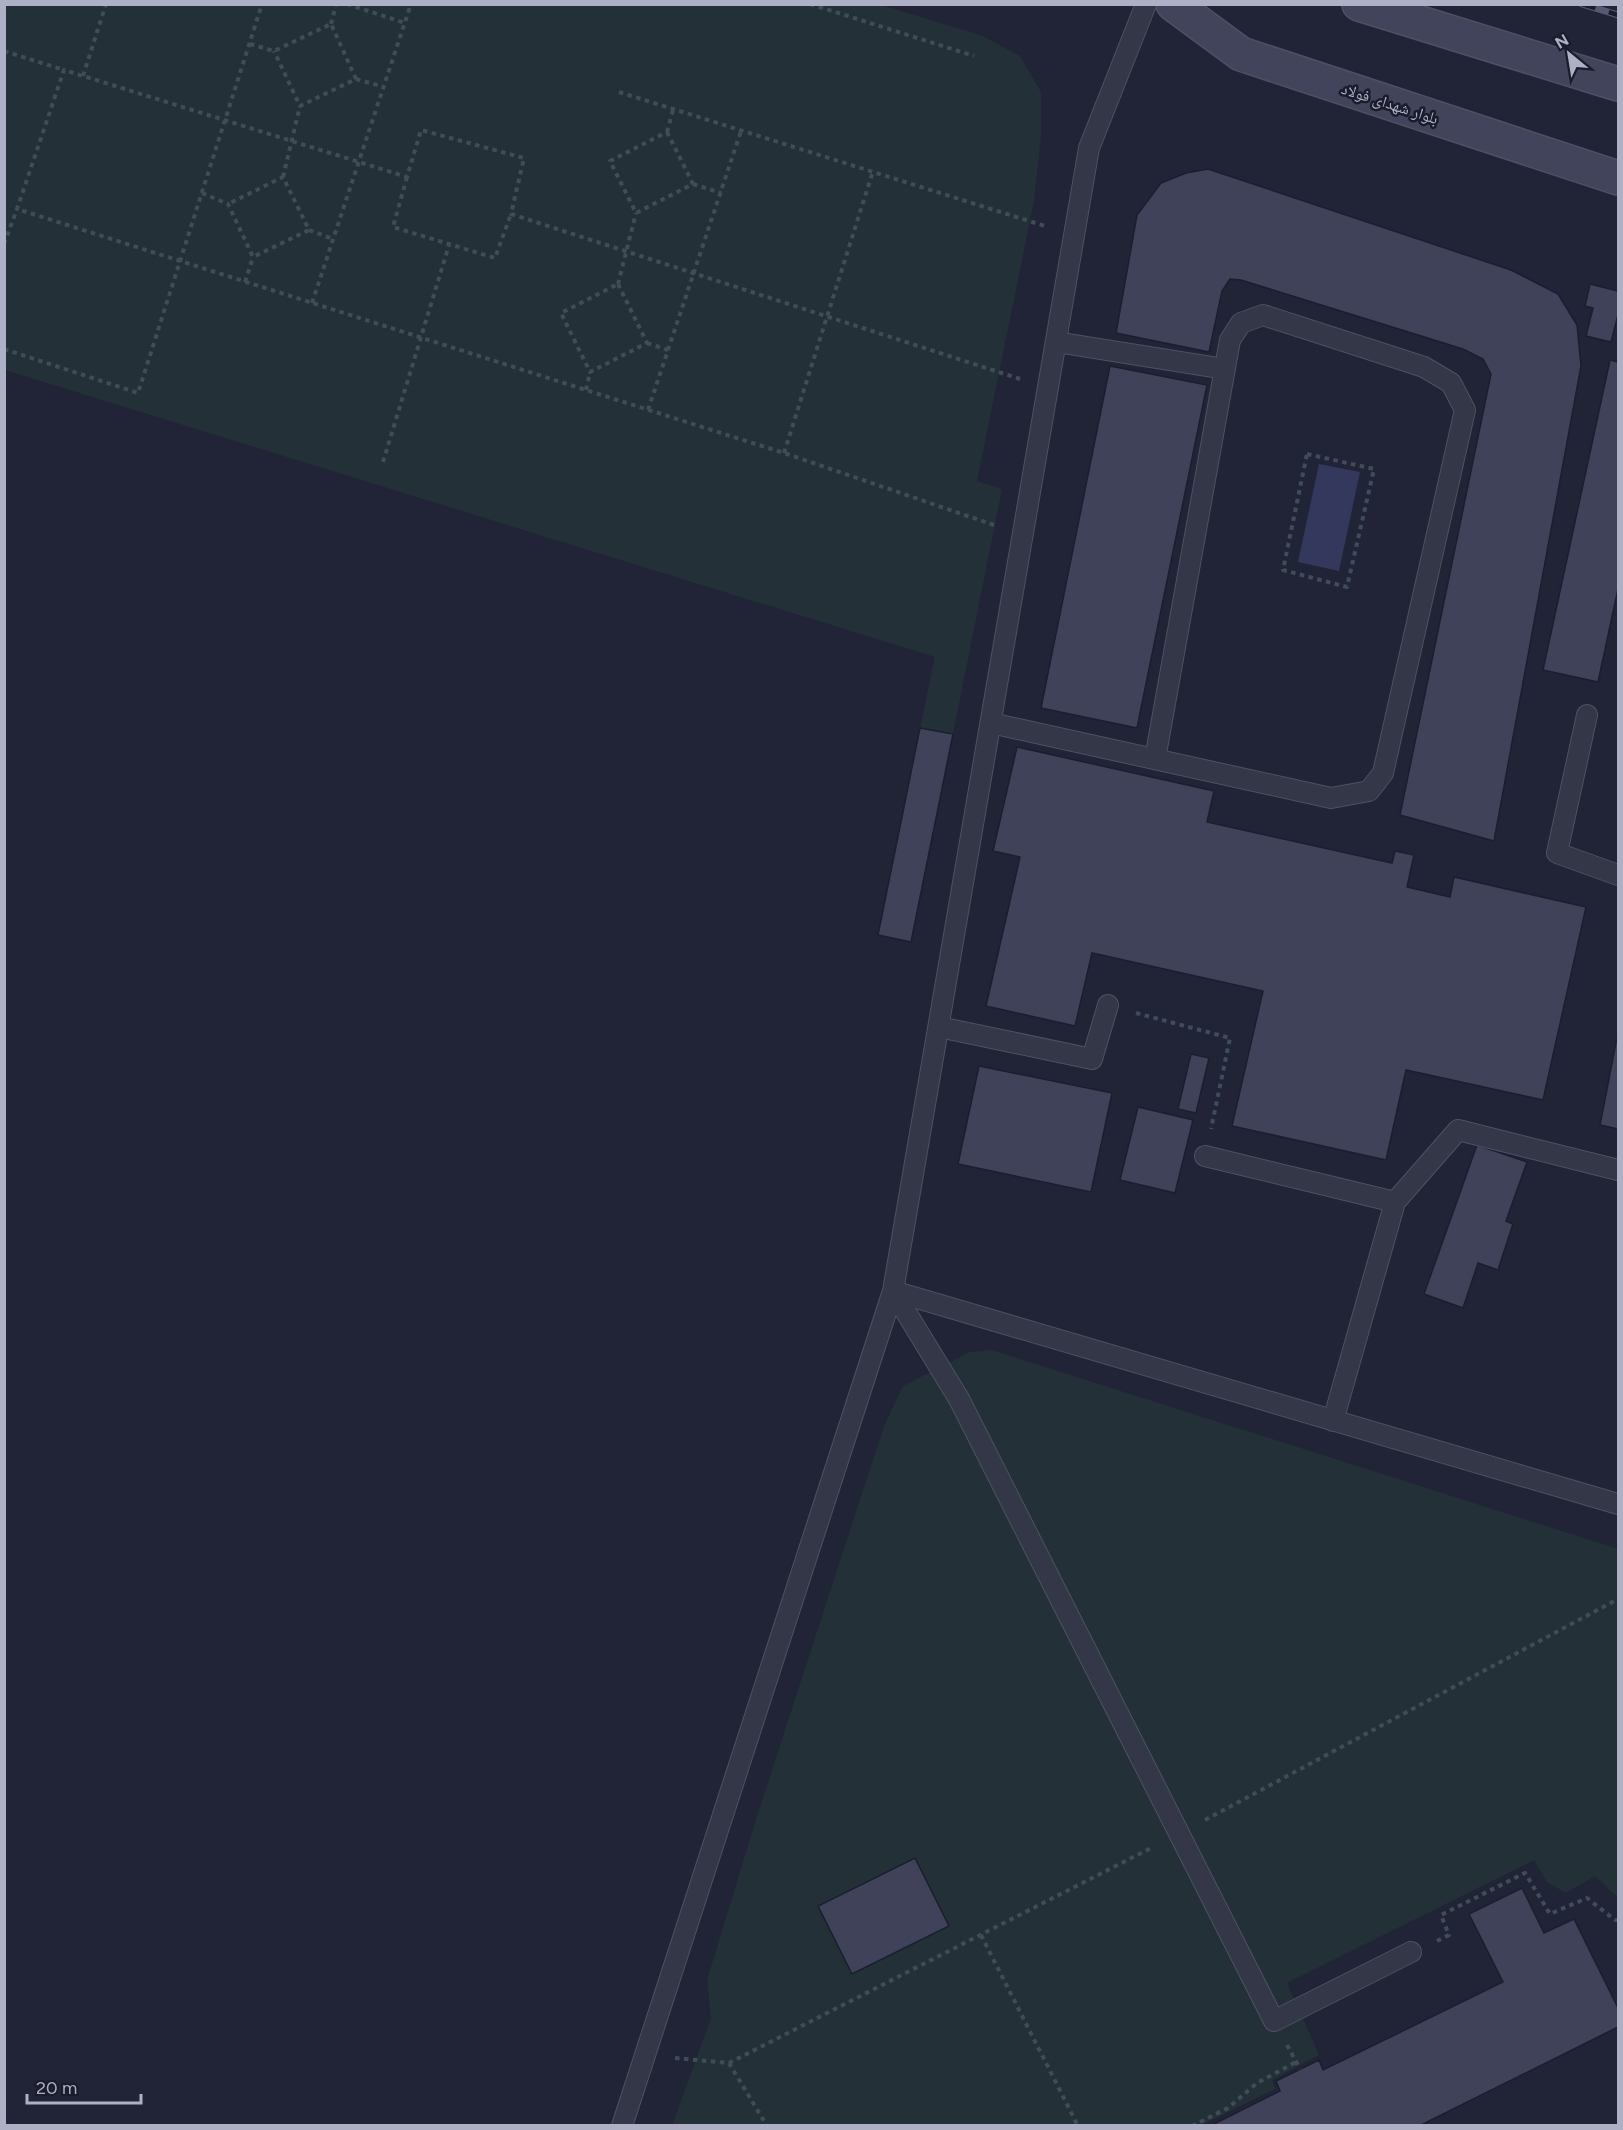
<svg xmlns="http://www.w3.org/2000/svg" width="1623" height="2130" viewBox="0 0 1623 2130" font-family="Figtree,'Noto Naskh Arabic',sans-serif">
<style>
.green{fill:#233038}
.water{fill:#33385c}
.building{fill:#3f4259;stroke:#1c1e2e;stroke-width:1.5}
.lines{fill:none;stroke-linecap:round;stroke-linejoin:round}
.lane-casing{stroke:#4e5163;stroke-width:22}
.secondary-casing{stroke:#4e5163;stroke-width:36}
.path{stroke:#404d56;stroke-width:4;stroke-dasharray:4.5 4.5;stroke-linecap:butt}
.lane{stroke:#343748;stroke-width:20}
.secondary{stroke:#42445b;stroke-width:33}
.rail-casing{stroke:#56596f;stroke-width:7}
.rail{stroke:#1a1c2c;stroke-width:4.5;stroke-dasharray:14;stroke-linecap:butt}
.labels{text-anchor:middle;stroke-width:5;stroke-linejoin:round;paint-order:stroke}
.street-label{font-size:16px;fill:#aeb1c5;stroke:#1a1c2c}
</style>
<rect width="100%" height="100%" fill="#212437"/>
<path class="green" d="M4 5H881L983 36 1020 56 1041 92V135L1034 201 977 481 1002 489 953 734 920 728 935 657 5 370Z
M992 1350 1618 1549V1898L1595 1876 1566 1893 1547 1882 1534 1860 1287 1983 1319 2055 1272 2080 1275 2089 1201 2125 672 2126 711 2018 707 1980 758 1813 884 1426 903 1386 970 1352Z"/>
<path class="water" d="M1319 464 1360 472 1339 571 1298 562Z"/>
<path class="building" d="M1208 169 1511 270 1558 294 1577 325 1581 366 1494 841 1400 815 1491 374 1483 359 1463 349 1241 280 1230 279 1222 291 1209 352 1116 333 1137 215 1161 183 1186 173Z
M1590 284 1618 291V315L1611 342 1586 336 1593 308 1585 306Z
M1610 360 1618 362V589L1598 682 1543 670Z
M1110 366 1207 385 1137 728 1041 708Z
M920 728 953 734 911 942 878 935Z
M1017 747 1214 791 1207 822 1392 863 1395 851 1414 855 1407 887 1450 897 1454 877 1586 907 1543 1100 1406 1070 1386 1160 1232 1126 1263 991 1092 953 1075 1026 986 1006 1020 857 993 851Z
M1618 1032V1129L1600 1125Z
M1191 1054 1209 1058 1196 1113 1178 1109Z
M979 1066 1112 1093 1091 1192 958 1164Z
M1138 1107 1193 1120 1175 1193 1120 1180Z
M1477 1145 1527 1162 1506 1221 1513 1224 1498 1270 1478 1263 1463 1308 1424 1294Z
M915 1858 949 1926 852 1974 818 1906Z
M1522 1888 1544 1933 1574 1919 1618 2008V2027L1419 2126H1210L1280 2091 1276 2081 1319 2060 1323 2070 1503 1982 1469 1914Z"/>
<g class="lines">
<g class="lane-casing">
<path id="lane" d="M1056 342 1225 369
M1587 715 1557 853 1618 875
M991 723 1331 798 1369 791 1383 773 1465 410 1451 383 1424 367 1263 315 1241 323 1230 340 1155 759
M939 1027 1092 1059 1108 1005
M1205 1156 1395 1202
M1333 1421 1395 1202 1458 1130 1618 1170
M1411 1952 1274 2021 959 1399 893 1291 1618 1504
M622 2126 893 1291 1089 148 1146 4"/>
</g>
<g class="secondary-casing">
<path id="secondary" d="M1173 4 1241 54 1618 178
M1359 4 1618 84"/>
</g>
<path class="path" d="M347 4 405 23
M810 4 974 56
M331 24 336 4
M250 44 274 51 331 24 356 79 300 106 274 51
M4 51 64 70
M83 76 106 4
M356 79 384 87
M619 92 1045 226
M667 132 693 184 636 213 610 161Z
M667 132 673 110
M283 177 300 106
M407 177 393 227 495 258 511 214
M693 184 721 193
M202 193 228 204 253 257 309 230 283 177 228 204
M309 230 333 239
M4 244 17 209
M245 282 253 257
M618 284 647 343 590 372 561 313Z
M618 284 636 213
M312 303 411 4
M647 343 668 350
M4 349 138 393 262 4
M586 390 590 372
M648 410 741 131
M784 453 873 171
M1307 454 1374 469 1347 587 1283 570Z
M383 462 449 245
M994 525 784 453 17 209 64 70 407 177 421 130 524 158 511 214 1020 379
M1136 1013 1230 1038 1211 1129
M1205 1820 1618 1599
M981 1935 1078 2126
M1437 1941 1449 1935 1441 1915 1525 1873 1550 1914 1587 1898 1615 1920H1618
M1287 2045 1300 2069
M675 2058 729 2063 1153 1847
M729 2063 767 2126
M1192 2126 1228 2108 1257 2083 1296 2062"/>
<use href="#lane" class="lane"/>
<use href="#secondary" class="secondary"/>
<g class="rail-casing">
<path id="rail" d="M1582 4 1618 15"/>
</g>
<use href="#rail" class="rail"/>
</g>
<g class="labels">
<g class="street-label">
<text transform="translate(1390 103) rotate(18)" y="6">بلوار شهدای فولاد</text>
</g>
</g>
<rect width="1623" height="2130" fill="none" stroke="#aeb1c5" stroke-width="12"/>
<g transform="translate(1569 54) rotate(330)" stroke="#1a1c2c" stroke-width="4.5" paint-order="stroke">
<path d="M0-4.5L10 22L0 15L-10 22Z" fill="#aeb1c5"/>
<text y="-9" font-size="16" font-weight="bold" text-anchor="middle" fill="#aeb1c5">N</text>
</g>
<path d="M27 2094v9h114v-9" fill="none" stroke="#aeb1c5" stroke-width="3"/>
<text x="36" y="2094" font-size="18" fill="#aeb1c5" stroke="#1a1c2c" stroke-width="4.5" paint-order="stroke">20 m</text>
</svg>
